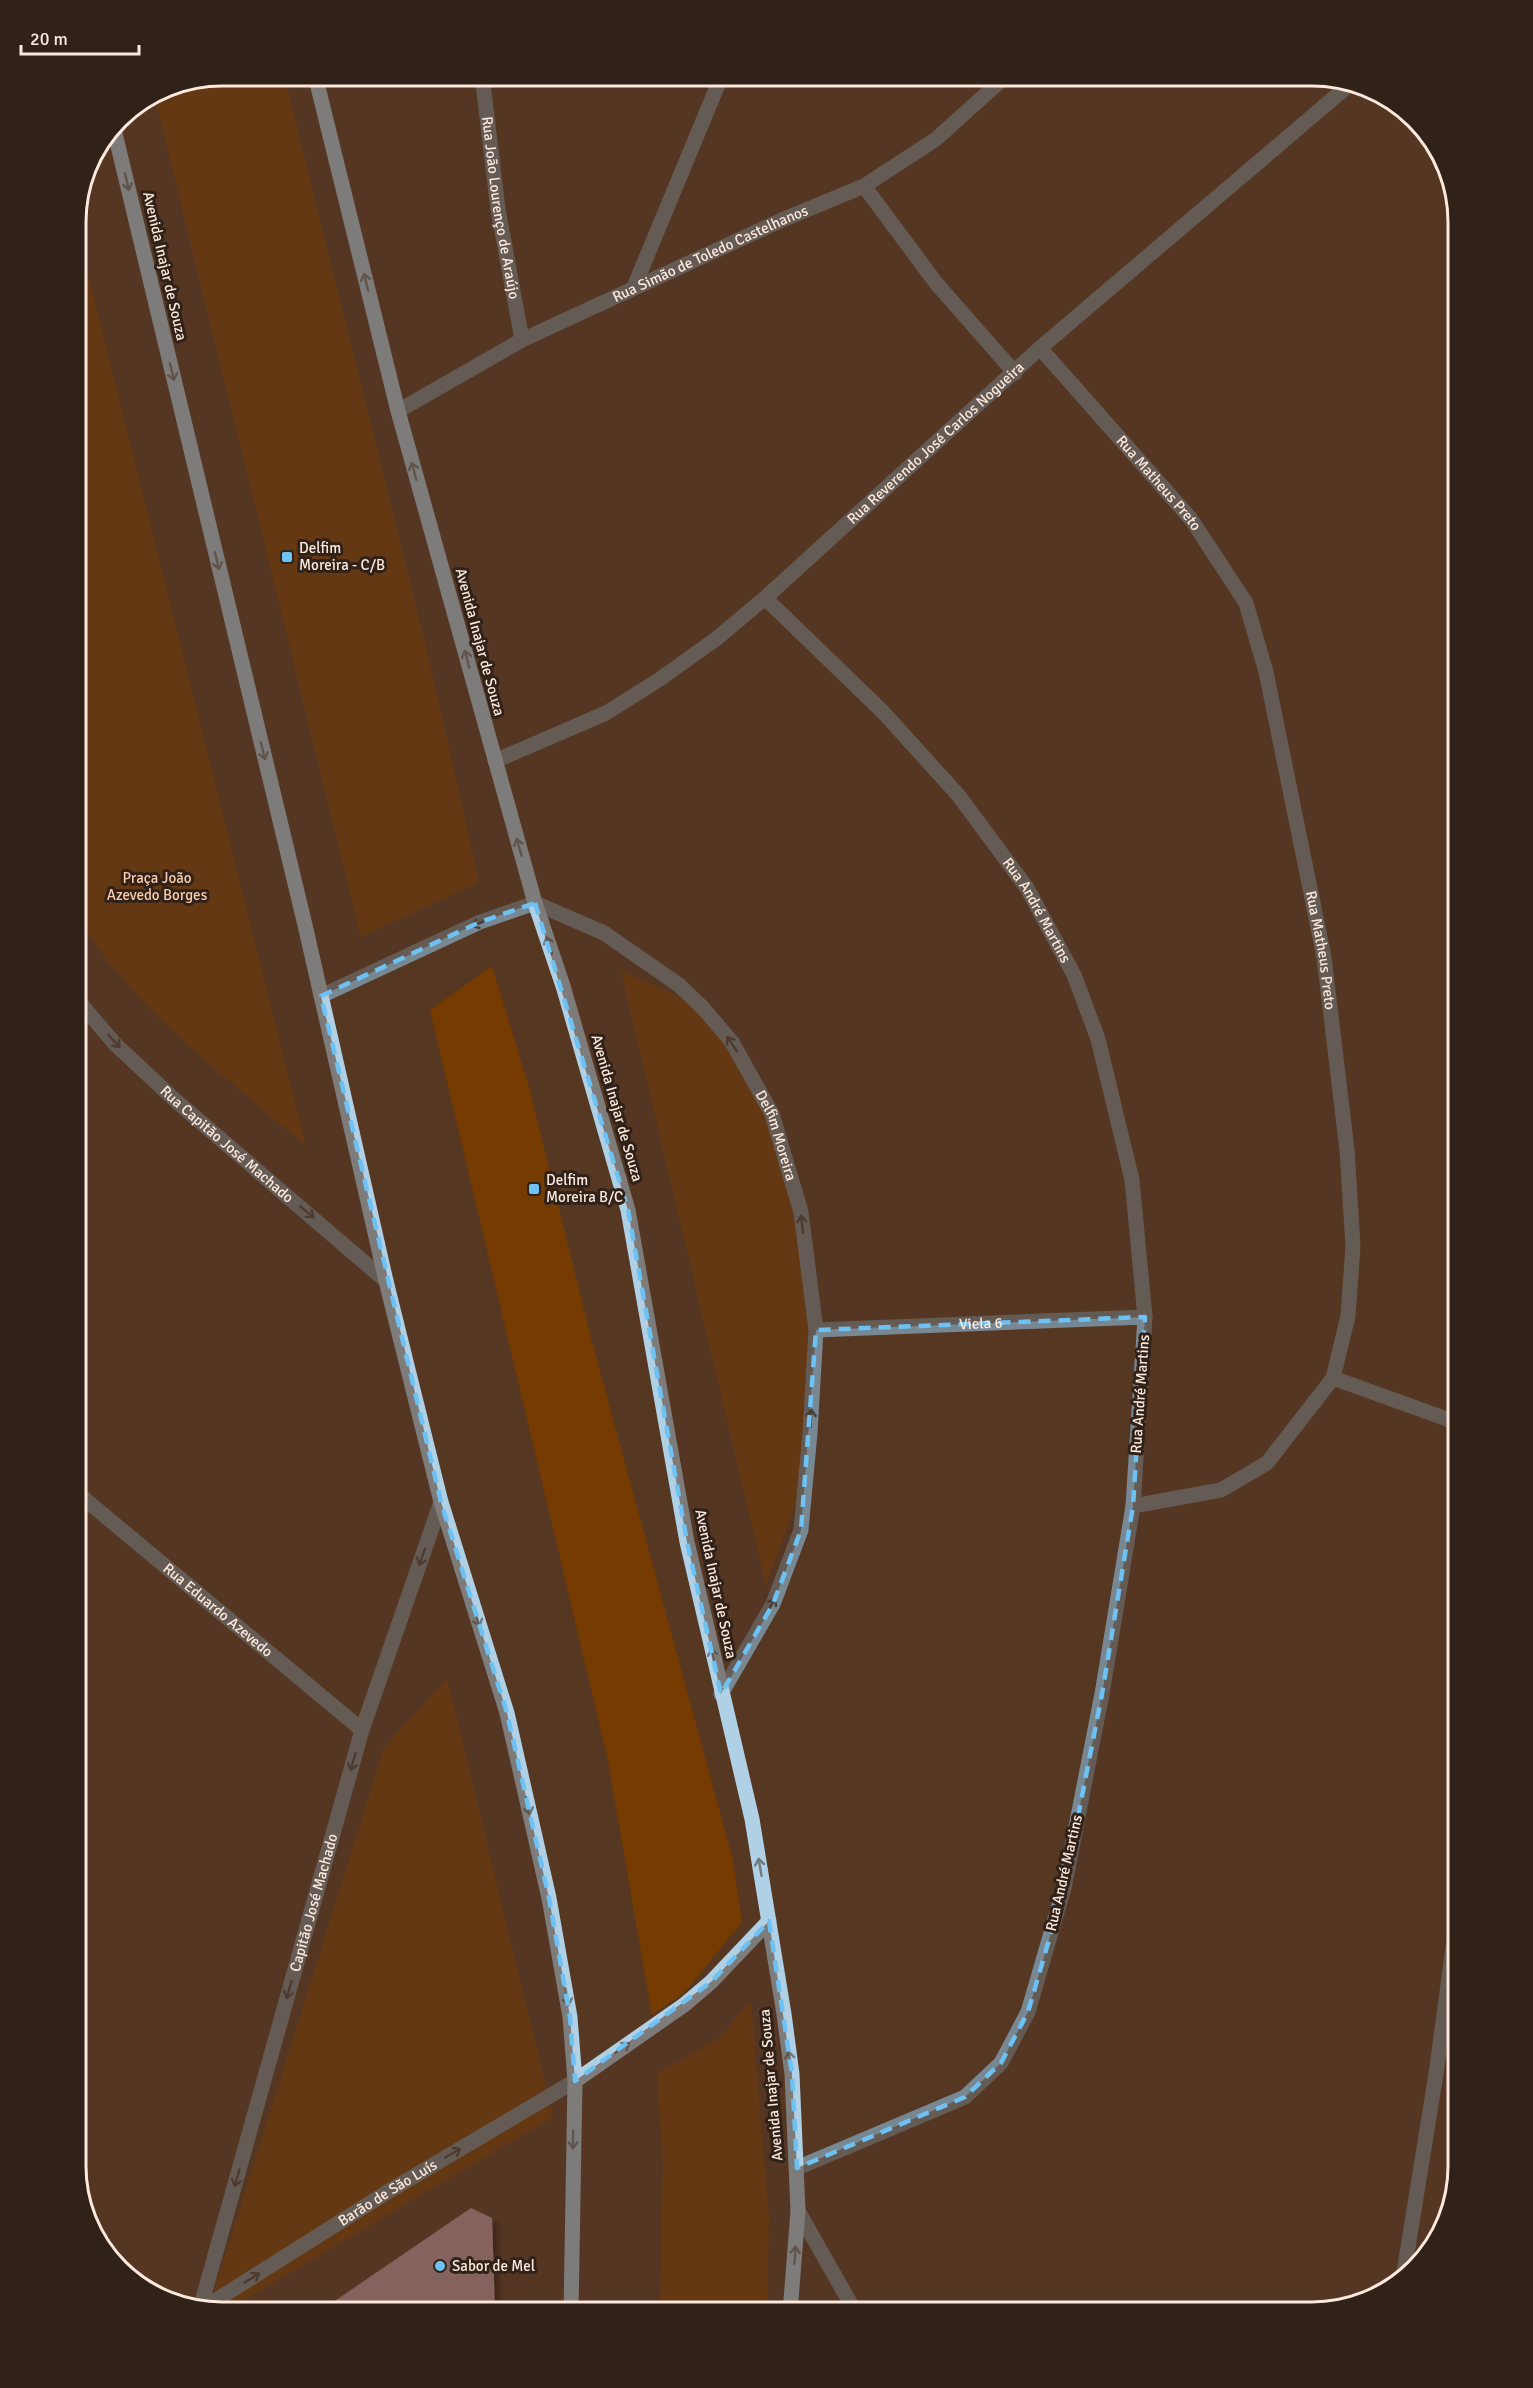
<svg xmlns="http://www.w3.org/2000/svg" width="1533" height="2388" viewBox="0 0 1533 2388" font-family="Signika,sans-serif">
<style>
.green{fill:#763b00}
.building{fill:#c298a7;filter:url(#shadow)}
.lines{fill:none;stroke-linecap:round;stroke-linejoin:round}
.minor{stroke:#788893;stroke-width:15}
.major{stroke:#afd0e5;stroke-width:15}
.oneway{stroke:#70797f}
.oneway2{stroke:#46413e}
.marked{fill:none;stroke:#6ec2f3;stroke-width:4.5;stroke-dasharray:12 8;stroke-linejoin:round}
.poi-dot{fill:#6ec2f3;stroke:#302219;stroke-width:2}
.labels{text-anchor:middle;stroke-width:6;stroke-linejoin:round;paint-order:stroke}
.street-label{font-size:15px;fill:#fce8dc;stroke:#302219}
.poi-label{font-size:15px;fill:#fce8dc;stroke:#302219;text-anchor:start}
.park-label{font-size:15px;fill:#fbcbab;stroke:#302219}
.rim{fill:none;stroke:#fce8dc;stroke-width:3}
</style>
<defs>
<filter id="shadow"><feDropShadow dx="5.5" dy="5.5" stdDeviation="3" flood-color="#0009"/></filter>
</defs>
<rect width="100%" height="100%" fill="#553722"/>
<path class="green" d="M222 75H284L431 668 479 882 361 937 154 94 166 86Z
M75 222 306 1146C242 1090 167 1034 114 968 99 951 87 931 75 912Z
M492 966 529 1087 591 1338 733 1860 742 1922 684 1993 652 2015 607 1756 430 1010Z
M621 971 692 1002 741 1061 777 1137 802 1239 813 1357 816 1449 766 1585Z
M447 1678 553 2117 222 2313 208 2311 384 1748Z
M751 2002 769 2219 767 2313H660L663 2164 657 2073 718 2039Z"/>
<path class="building" d="M471 2208 492 2218 495 2313H317Z"/>
<g class="lines">
<g class="minor">
<path id="s1" d="M482 75 498 209 522 340"/>
<path d="M864 186 936 283 1015 373"/>
<path d="M634 287 722 75"/>
<path id="s2" d="M1040 348 1191 519 1246 603 1266 672 1324 957 1347 1150 1353 1246 1348 1316 1333 1378 1267 1463 1221 1490 1133 1506"/>
<path id="s3" d="M398 411 522 340 782 220 864 186 936 139 1007 75"/>
<path id="s4" d="M765 598 883 712 959 796 1027 888 1074 975 1098 1039 1132 1180 1145 1317 1133 1506 1102 1694 1064 1888 1028 2012 1001 2063 965 2097 797 2168"/>
<path id="s5" d="M495 761 606 713 660 679 716 639 765 598 1040 348 1349 85"/>
<path id="s6" d="M321 996 480 922 535 903 604 933 679 985 703 1008 732 1042 772 1114 801 1212 816 1330 810 1433 801 1530 773 1604 721 1694"/>
<path id="s7" d="M75 997 115 1044 175 1100 386 1281"/>
<path id="s8" d="M816 1330 1145 1317"/>
<path d="M1333 1378 1458 1423"/>
<path id="s9" d="M75 1491 362 1730"/>
<path d="M798 2211 856 2313"/>
<path d="M1404 2272 1436 2074 1458 1911"/>
<path id="s10" d="M200 2309 362 1730 441 1502"/>
<path id="s11" d="M202 2309 389 2191 575 2081"/>
</g>
<path class="major" d="M315 75 398 411 535 903 563 986 628 1210 687 1542 752 1819 784 2014 792 2074 798 2211 790 2313
M113 125 305 925 386 1281 441 1502 507 1713 549 1898 570 2017 575 2081 571 2313
M575 2081 684 2005 711 1982 769 1921"/>
</g>
<defs><path id="oneway-shaft" d="M-6 0H5M1.5-3L5.5 0L1.5 3" fill="none" stroke-width="1.6" stroke-linecap="round" stroke-linejoin="round" transform="scale(1.5)"/></defs>
<g class="oneway">
<use href="#oneway-shaft" transform="translate(127 182) rotate(77)"/>
<use href="#oneway-shaft" transform="translate(366 282) rotate(-104)"/>
<use href="#oneway-shaft" transform="translate(172 372) rotate(77)"/>
<use href="#oneway-shaft" transform="translate(414 471) rotate(-105)"/>
<use href="#oneway-shaft" transform="translate(217 561) rotate(77)"/>
<use href="#oneway-shaft" transform="translate(467 659) rotate(-105)"/>
<use href="#oneway-shaft" transform="translate(263 751) rotate(76)"/>
<use href="#oneway-shaft" transform="translate(519 847) rotate(-106)"/>
<use href="#oneway-shaft" transform="translate(549 945) rotate(-109)"/>
<use href="#oneway-shaft" transform="translate(477 1618) rotate(73)"/>
<use href="#oneway-shaft" transform="translate(713 1657) rotate(-102)"/>
<use href="#oneway-shaft" transform="translate(528 1806) rotate(77)"/>
<use href="#oneway-shaft" transform="translate(760 1867) rotate(-100)"/>
<use href="#oneway-shaft" transform="translate(567 1997) rotate(80)"/>
<use href="#oneway-shaft" transform="translate(622 2048) rotate(-35)"/>
<use href="#oneway-shaft" transform="translate(790 2060) rotate(-98)"/>
<use href="#oneway-shaft" transform="translate(573 2140) rotate(91)"/>
<use href="#oneway-shaft" transform="translate(795 2255) rotate(-86)"/>
</g>
<g class="oneway2">
<use href="#oneway-shaft" transform="translate(480 923) rotate(158)"/>
<use href="#oneway-shaft" transform="translate(114 1041) rotate(47)"/>
<use href="#oneway-shaft" transform="translate(732 1044) rotate(-124)"/>
<use href="#oneway-shaft" transform="translate(307 1212) rotate(40)"/>
<use href="#oneway-shaft" transform="translate(802 1224) rotate(-97)"/>
<use href="#oneway-shaft" transform="translate(811 1418) rotate(-87)"/>
<use href="#oneway-shaft" transform="translate(422 1557) rotate(110)"/>
<use href="#oneway-shaft" transform="translate(771 1606) rotate(-63)"/>
<use href="#oneway-shaft" transform="translate(353 1762) rotate(106)"/>
<use href="#oneway-shaft" transform="translate(289 1990) rotate(106)"/>
<use href="#oneway-shaft" transform="translate(453 2153) rotate(-30)"/>
<use href="#oneway-shaft" transform="translate(237 2178) rotate(106)"/>
<use href="#oneway-shaft" transform="translate(252 2278) rotate(-32)"/>
</g>
<path d="M0 0H1533V2388H0ZM535 903 628 1210 687 1542 721 1694 773 1604 801 1530 816 1330 1145 1317 1133 1506 1102 1694 1064 1888 1028 2012 1001 2063 965 2097 797 2168 792 2074 769 1921 711 1982 575 2081 570 2017 549 1898 507 1713 441 1502 321 996 480 922Z" fill="#553722" fill-opacity=".55" fill-rule="evenodd"/>
<path class="marked" d="M535 903 628 1210 687 1542 721 1694 773 1604 801 1530 816 1330 1145 1317 1133 1506 1102 1694 1064 1888 1028 2012 1001 2063 965 2097 797 2168 792 2074 769 1921 711 1982 575 2081 570 2017 549 1898 507 1713 441 1502 321 996 480 922Z"/>
<g class="poi-dot">
<rect x="281" y="551" width="12" height="12" rx="3"/>
<rect x="528" y="1183" width="12" height="12" rx="3"/>
<circle cx="440" cy="2266" r="6"/>
</g>
<g class="labels">
<g class="street-label">
<text dy="5" stroke="none"><textPath href="#s1" startOffset="134">Rua João Lourenço de Araújo</textPath></text>
<text dy="5" stroke="none"><textPath href="#s3" startOffset="350">Rua Simão de Toledo Castelhanos</textPath></text>
<text transform="translate(165 266) rotate(77)" y="5">Avenida Inajar de Souza</text>
<text dy="5" stroke="none"><textPath href="#s5" startOffset="548">Rua Reverendo José Carlos Nogueira</textPath></text>
<text dy="5" stroke="none"><textPath href="#s2" startOffset="180">Rua Matheus Preto</textPath></text>
<text transform="translate(480 642) rotate(75)" y="5">Avenida Inajar de Souza</text>
<text dy="5" stroke="none"><textPath href="#s4" startOffset="416">Rua André Martins</textPath></text>
<text dy="5" stroke="none"><textPath href="#s2" startOffset="684">Rua Matheus Preto</textPath></text>
<text transform="translate(617 1108) rotate(74)" y="5">Avenida Inajar de Souza</text>
<text dy="5" stroke="none"><textPath href="#s6" startOffset="582">Delfim Moreira</textPath></text>
<text dy="5" stroke="none"><textPath href="#s7" startOffset="212">Rua Capitão José Machado</textPath></text>
<text dy="5" stroke="none"><textPath href="#s8" startOffset="165">Viela 6</textPath></text>
<text transform="translate(1140 1394) rotate(-86)" y="5">Rua André Martins</text>
<text transform="translate(716 1584) rotate(78)" y="5">Avenida Inajar de Souza</text>
<text dy="5" stroke="none"><textPath href="#s9" startOffset="186">Rua Eduardo Azevedo</textPath></text>
<text transform="translate(1064 1873) rotate(-77)" y="5">Rua André Martins</text>
<text dy="5" stroke="none"><textPath href="#s10" startOffset="422">Capitão José Machado</textPath></text>
<text transform="translate(771 2085) rotate(-95)" y="5">Avenida Inajar de Souza</text>
<text dy="5" stroke="none"><textPath href="#s11" startOffset="219">Barão de São Luís</textPath></text>
</g>
<g class="poi-label">
<text x="299" y="553">Delfim<tspan x="299" dy="17">Moreira - C/B</tspan></text>
<text x="546" y="1185">Delfim<tspan x="546" dy="17">Moreira B/C</tspan></text>
<text x="452" y="2271">Sabor de Mel</text>
</g>
<g class="park-label">
<text x="157" y="883">Praça João<tspan x="157" dy="17">Azevedo Borges</tspan></text>
</g>
</g>
<path d="M0 0H1533V2388H0ZM222 86H1312A136 136 0 0 1 1448 222V2166A136 136 0 0 1 1312 2302H222A136 136 0 0 1 86 2166V222A136 136 0 0 1 222 86Z" fill="#302219" fill-rule="evenodd"/>
<path class="rim" d="M222 86H1312A136 136 0 0 1 1448 222V2166A136 136 0 0 1 1312 2302H222A136 136 0 0 1 86 2166V222A136 136 0 0 1 222 86Z"/>
<path d="M21 45v9h118v-9" fill="none" stroke="#fce8dc" stroke-width="3"/>
<text x="30" y="45" font-size="18" fill="#fce8dc" stroke="#302219" stroke-width="4.5" paint-order="stroke">20 m</text>
</svg>
